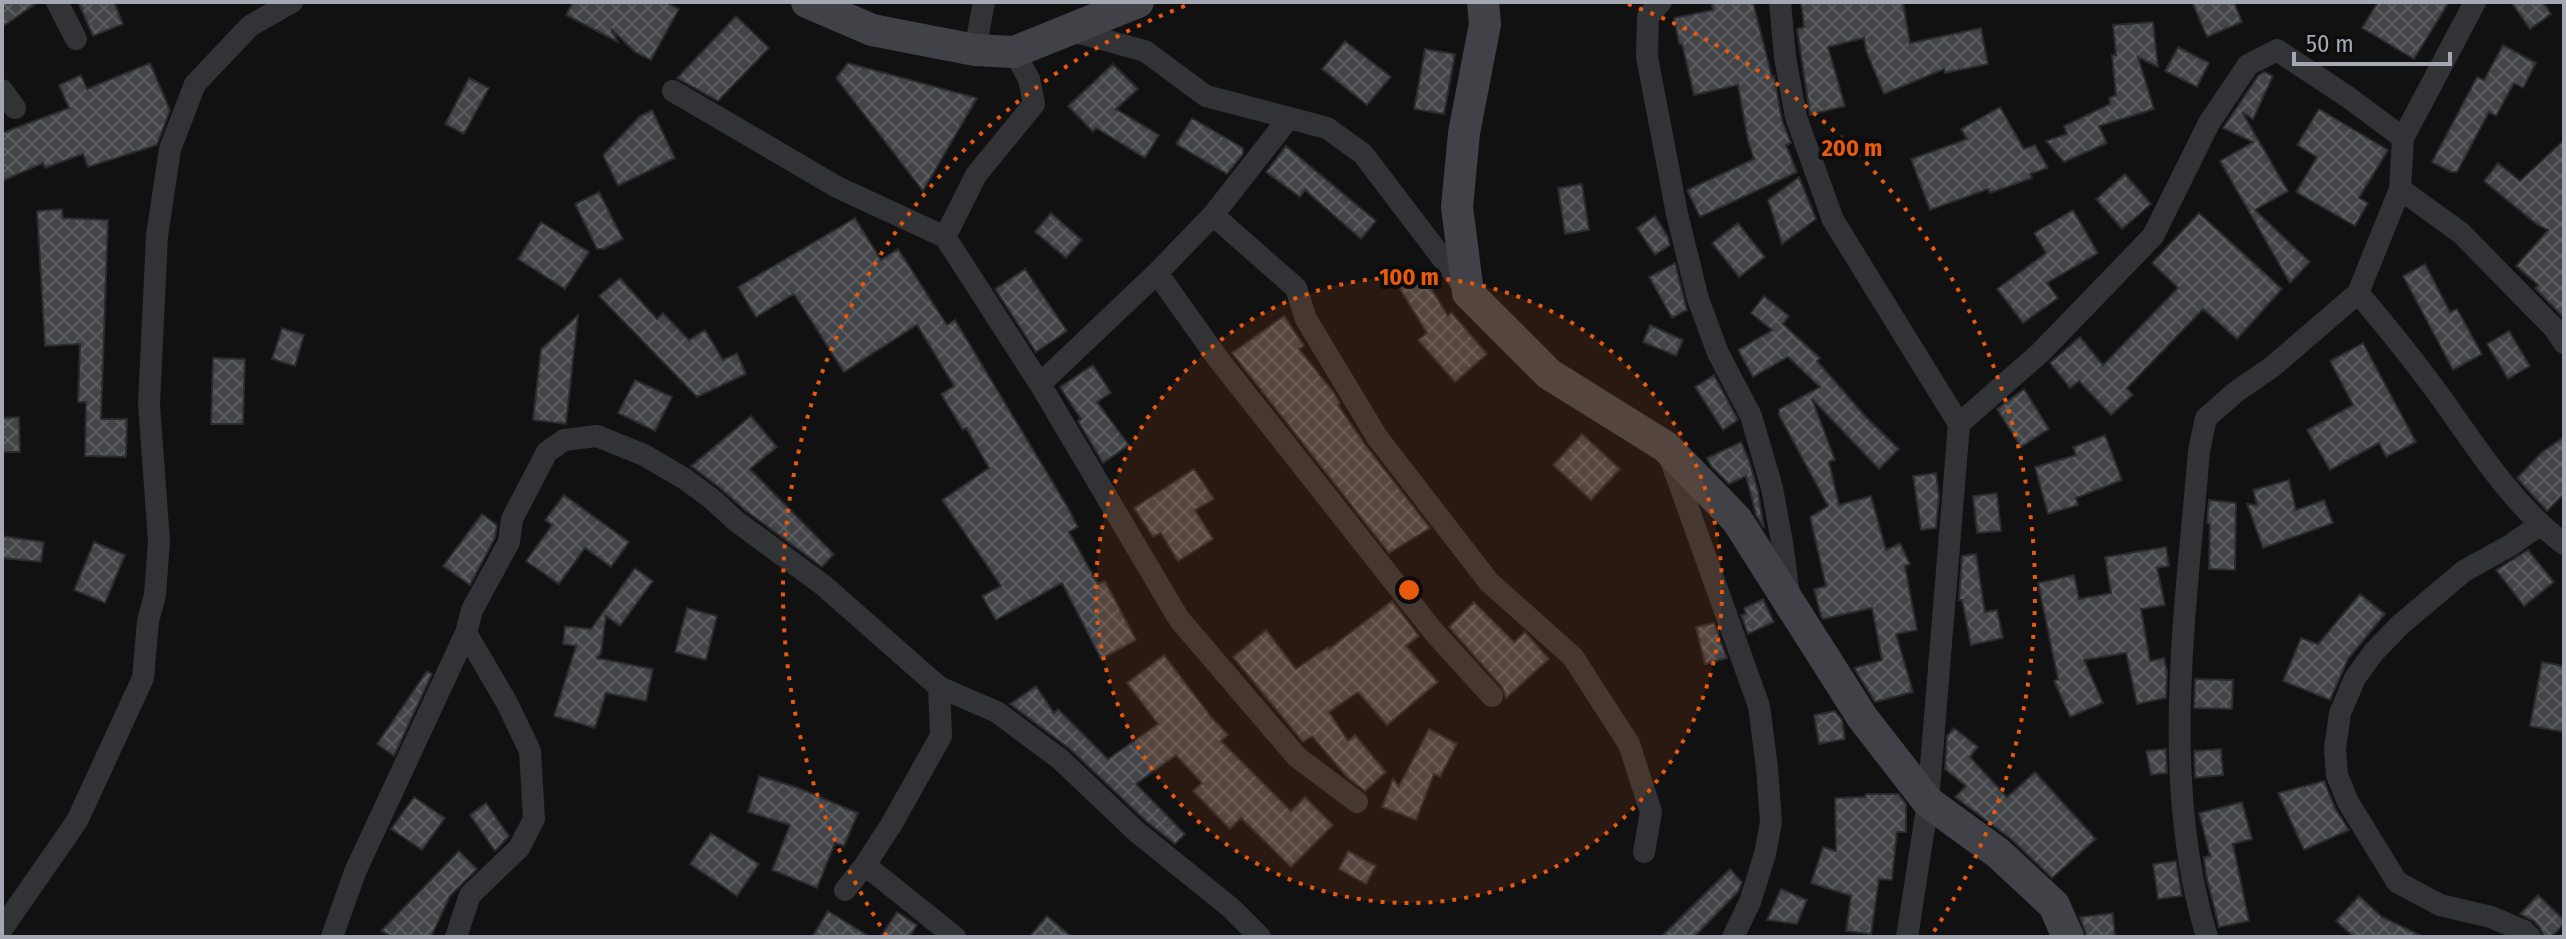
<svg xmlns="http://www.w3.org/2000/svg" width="2566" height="939" viewBox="0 0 2566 939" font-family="'Fira Sans Condensed',sans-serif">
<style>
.building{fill:url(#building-cross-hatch);stroke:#2b2b2e;stroke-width:2}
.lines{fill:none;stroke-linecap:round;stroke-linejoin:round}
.street{stroke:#323337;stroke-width:22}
.secondary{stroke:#414247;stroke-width:32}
.ring{fill:none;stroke:#e8590c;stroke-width:4;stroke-dasharray:4 8}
.centre{fill:#e8590c;stroke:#0c0c0d;stroke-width:4}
.ring-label{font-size:24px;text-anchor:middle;font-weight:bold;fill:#e8590c;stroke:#0c0c0d;stroke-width:8;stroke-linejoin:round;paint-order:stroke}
</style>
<defs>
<pattern id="building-cross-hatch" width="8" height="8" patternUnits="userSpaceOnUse" patternTransform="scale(2)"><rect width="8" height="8" fill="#434448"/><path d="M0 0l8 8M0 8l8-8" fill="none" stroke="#5b5c60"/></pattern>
</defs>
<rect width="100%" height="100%" fill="#111112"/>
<path class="building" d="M2 2H38L2 27Z
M78 2H114L123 24 93 36Z
M573 2H666L679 9 651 60 635 52 611 29 618 42 566 15Z
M1711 2H1753L1772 77 1774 76 1782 120 1791 143 1786 145 1797 172 1700 217 1687 190 1754 159 1748 141 1738 85 1694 95 1682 44H1679L1674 18 1713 10Z
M1801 2H1903L1910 43 1981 28 1988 64 1945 73 1944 69 1884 94 1866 51 1864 38 1828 47 1845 106 1810 115 1797 29 1804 27Z
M2192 2H2234L2242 22 2207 37Z
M2378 2H2449L2414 59 2362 28Z
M2511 2H2543L2551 14 2530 29Z
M736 16 769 48 718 101 677 78Z
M2153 22 2158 67 2138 57 2154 109 2099 126 2107 143 2064 162 2046 141 2067 134 2064 126 2110 104 2109 98 2116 95 2112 55H2116L2113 25Z
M1345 41 1391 77 1367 105 1322 69Z
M2503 45 2536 63 2523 88 2514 83 2496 116 2489 112 2457 172H2451L2432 162 2477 77 2484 80Z
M2178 47 2209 63 2197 87 2165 71Z
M1425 49 1455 54 1444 114 1414 109Z
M150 63 170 110 157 145 88 167 83 154 45 168 43 163 2 181V133L69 108 59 85 81 75 87 89Z
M848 63 977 98 923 191 836 78Z
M1113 64 1138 89 1116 109 1159 135 1145 158 1096 128 1093 132 1068 106Z
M2264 72 2273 76 2253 119 2242 112 2288 191 2255 210 2310 262 2290 283 2220 161 2253 142 2223 128 2258 76Z
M469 78 489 88 464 134 445 124Z
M2000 107 2024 149 2035 145 2048 168 2030 174 2032 178 1990 193 1988 189 1930 210 1911 159 1967 139 1961 129Z
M2319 109 2388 150 2359 198 2368 203 2355 226 2296 192 2317 157 2297 145Z
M652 110 675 158 618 186 603 155 640 116Z
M1192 118 1243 148V154L1227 174 1176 144Z
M2564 140V318L2535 288 2538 285 2516 266 2548 230 2536 224 2484 181 2498 163 2520 181Z
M1286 146 1376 221 1361 239 1305 190 1300 197 1266 172Z
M2125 174 2151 204 2122 229 2096 199Z
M1799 177 1816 219 1782 244 1768 200Z
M1582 184 1589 230 1565 234 1558 188Z
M599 192 623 239 604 249H597L575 204Z
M62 209 63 218 108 220 101 419H127L126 457 85 456 86 402H78L80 344 45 346 37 211Z
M2073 210 2098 253 2047 283 2058 298 2023 323 1997 289 2046 253 2034 233Z
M1051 213 1082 240 1066 258 1035 232Z
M2199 213 2282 289 2237 339 2203 309 2127 388 2133 395 2111 415 2079 381 2070 388 2050 363 2080 337 2103 365 2178 288 2152 263Z
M1655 216 1668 237 1670 245 1655 255 1637 228Z
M855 218 881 260 898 249 947 325 955 320 1067 506 1078 527 1069 532 1098 584 1105 581 1136 640 1101 659 1062 583 996 620 982 596 1001 586 942 500 989 468 966 428 963 430 941 394 954 386 917 325 844 372 794 294 756 317 738 287Z
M541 222 589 252 565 289 518 259Z
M1738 223 1765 257 1739 277 1712 243Z
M1675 263 1687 310 1672 318 1649 277Z
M2425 264 2450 312 2457 309 2482 354 2453 370 2403 276Z
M1025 269 1067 331 1036 352 995 289Z
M1420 270 1448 316 1451 312 1487 354 1455 382 1418 340 1427 333 1397 284Z
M620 278 657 319 663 313 689 340 705 330 723 360 737 353 746 374 697 397 599 296Z
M1764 296 1789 316 1783 324 1820 358 1817 361 1867 418 1899 449 1879 469 1812 399 1835 460 1829 462 1839 505 1871 496 1886 550 1900 543 1910 564 1905 566 1917 630 1896 634 1913 692 1875 702 1854 668 1882 660 1872 608 1823 619 1821 616 1814 589 1826 586 1810 517 1828 506 1779 415V409L1820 387 1788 357 1753 377 1738 350 1772 330 1751 313Z
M578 315 566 424 533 420 541 349Z
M1284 316 1304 346 1299 349 1334 393 1340 403 1338 405 1366 446 1430 528 1389 553 1232 353Z
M1650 325 1683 340 1676 356 1643 342Z
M282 328 304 335 295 366 272 359Z
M2509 331 2530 366 2508 379 2487 344Z
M2363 343 2416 442 2386 457 2379 443 2330 470 2307 430 2353 405 2330 361Z
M213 358 245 359 243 424H211Z
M1093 365 1111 393 1097 402 1129 445 1103 463 1078 421 1081 419 1060 387Z
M1714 375 1738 420 1723 430 1695 387Z
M635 380 672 397 655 431 618 413Z
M2024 389 2049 429 2021 447 1997 409Z
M751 416 777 447 750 469 834 554 822 567 745 510 720 488 691 466Z
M19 417 20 452H2V418Z
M1582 434 1620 469 1591 500 1553 465Z
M2105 435 2122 480 2076 498 2078 505 2048 514 2035 467 2076 455 2073 447Z
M2564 437V494L2547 511 2517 478 2542 452Z
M1741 442 1749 460 1758 491 1764 528 1756 515 1746 476 1729 484 1711 466 1707 458Z
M1194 469 1214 499 1195 510 1213 539 1178 561 1161 533 1153 537 1134 508Z
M1936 473 1939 496 1936 528 1921 530 1913 476Z
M2289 480 2296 510 2324 500 2333 523 2263 548 2247 504 2257 505 2253 490Z
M1997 493 2001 531 1977 533 1973 496Z
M564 495 629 542 611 567 585 548 559 584 526 561 552 525 545 520Z
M2209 500 2236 503 2235 570 2209 569 2210 524 2207 523Z
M482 514 497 525 495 538 470 585 443 566Z
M2 536 44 542 41 562 2 558Z
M94 542 125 555 105 603 74 590Z
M2166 547 2169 566 2157 568 2165 605 2141 609 2150 661 2164 658 2167 672 2166 698 2137 704 2126 653 2084 660 2103 703 2070 717 2054 681 2058 679 2038 583 2074 575 2079 599 2111 593 2105 557Z
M2528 550 2554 582 2524 606 2496 570Z
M1976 554 1985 612 1997 610 2003 638 1971 645 1962 600H1959L1962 556Z
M635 568 653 581 620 626 606 616 601 653 597 658 653 669 646 701 606 693 595 728 554 716 576 646 563 644 565 626 591 629Z
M2360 594 2385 614 2348 659 2330 700 2283 681 2301 638 2318 644Z
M1763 599 1774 622 1748 634 1741 615 1746 614 1744 608Z
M1392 601 1419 636 1406 646 1438 682 1387 725 1358 692 1329 712 1348 741 1355 735 1386 772 1365 791 1347 777 1312 736 1303 742 1233 657 1266 630 1296 669 1328 647 1329 649Z
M1474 602 1514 642 1525 632 1549 659 1506 698 1502 687 1449 627Z
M687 608 717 616 706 660 675 652Z
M1714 623 1727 658 1705 664 1696 627Z
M1164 655 1212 718 1228 735 1221 741 1291 811 1305 797 1333 825 1291 867 1241 818 1230 829 1193 791 1202 783 1176 755 1136 784 1185 834 1175 844 1146 821 1070 749 1010 704 1036 686 1054 713 1058 709 1108 759 1158 724 1127 683Z
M2542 662 2564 666V732L2530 726Z
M427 671 432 674 394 756 377 744Z
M2195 679 2233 680 2232 709 2194 708Z
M1835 711 1842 720 1845 739 1819 744 1814 715Z
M1954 728 1978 747 1970 757 2007 797 2035 772 2096 839 2052 878 2011 839 1955 797 1966 786 1945 769 1947 736Z
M1429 729 1457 744 1440 777 1434 774 1416 820 1382 807 1393 779 1399 786Z
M2166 749 2167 773 2151 775 2146 751Z
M2221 749 2223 775 2195 778 2194 751Z
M759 776 796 787 858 813 844 846 835 843 817 888 772 870 790 825 748 812Z
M2324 781 2335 808 2349 830 2304 850 2278 793Z
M1866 794H1898L1906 804V832H1897L1892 880 1879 879 1871 934 1846 931 1851 896 1811 883 1823 847 1836 851 1835 798 1865 797Z
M414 797 445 818 422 850 391 829Z
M2242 802 2252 839 2233 844 2249 921 2219 927 2206 875 2204 857 2210 856 2199 813Z
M486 803 509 836 495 851 470 815Z
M711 833 759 864 737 896 690 864Z
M459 851 477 869 450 896 431 937H392L381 931Z
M1348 851 1376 866 1366 884 1339 869Z
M2176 861 2182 896 2158 899 2153 864Z
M1730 869 1742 882 1738 892 1694 937H1661Z
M1781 889 1807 900 1797 924 1767 920Z
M2538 895 2564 920V924L2551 937H2544L2540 928 2534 921 2520 914Z
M2359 896 2382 917 2424 937H2354L2336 921Z
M828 911 870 937H812Z
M897 912 917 925 909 937H880Z
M2113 913 2115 937H2087L2080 917Z
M1047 916 1072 937H1029Z"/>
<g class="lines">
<path class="street" d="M57 2 76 39
M1661 2 1648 16 1647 57 1677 214 1698 299 1718 353 1751 416 1772 488 1782 542 1789 596
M1780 2 1785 57 1796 117 1833 220 1959 424
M1068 30 1145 51 1206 96 1327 128 1363 154 1465 288
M975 50 984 2
M2 90 15 108
M673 91 837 187 945 237 1040 384 1179 619 1297 757 1357 802
M2400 189 2461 233 2554 328 2564 343
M1213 215 1296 288 1306 319 1377 437 1489 582 1573 657 1629 744 1651 812 1644 852
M945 237 976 175 1034 104 1029 79 1014 52
M1157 273 1219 360 1433 631 1492 696
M2358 293C2387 327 2416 363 2442 399 2479 451 2513 505 2564 544
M1040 384 1157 273 1213 215 1289 118
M1669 455 1759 706 1767 768 1771 822 1765 854 1750 902 1733 937
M865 865 955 937
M845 890 865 865 891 825 941 736 939 687
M2 929 77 821 143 678 148 621 155 595 159 541 149 404 157 236 170 149 195 84 250 26 292 2
M332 937 355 872 466 633 472 610 509 542 512 519 547 452 564 440 597 436 644 455 685 479 712 499 736 521 823 585 939 687 997 712 1060 759 1137 832 1231 908 1260 937
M456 937 470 895 519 848 534 819 530 751 507 703 466 633
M1907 937 1928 802 1959 424 2041 352 2153 236 2209 123 2248 65 2277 50 2348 97 2403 138
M2207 937C2159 780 2186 611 2199 451L2206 418 2237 391 2272 367 2358 293 2400 189 2403 138 2475 2
M2530 937 2524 931 2491 917 2440 905 2397 882 2348 802 2337 775 2335 749 2340 713 2355 678 2374 652 2400 625 2464 571 2511 545 2539 525"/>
<path class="secondary" d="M807 2 872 30 975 50 1014 52 1138 2
M1483 2 1485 24 1464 133 1457 207 1468 293 1549 374 1666 447 1737 520 1862 717 1928 802 1998 853 2054 905 2068 937"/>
</g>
<circle cx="1409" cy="590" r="313" fill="#e8590c" fill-opacity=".12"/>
<g class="ring">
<circle cx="1409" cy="590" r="313"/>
<path d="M887 936A626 626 0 0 1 1190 4M1628 4A626 626 0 0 1 1931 936"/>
</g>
<circle cx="1409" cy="590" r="12" class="centre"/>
<g class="ring-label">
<text x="1852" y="156">200 m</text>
<text x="1409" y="285">100 m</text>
</g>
<rect width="2566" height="939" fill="none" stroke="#a4a8b2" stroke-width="8"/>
<path d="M2294 52v12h156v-12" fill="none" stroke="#a4a8b2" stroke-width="4"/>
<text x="2306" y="52" font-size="24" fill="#a4a8b2" stroke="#0c0c0d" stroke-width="6" paint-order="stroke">50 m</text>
</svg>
